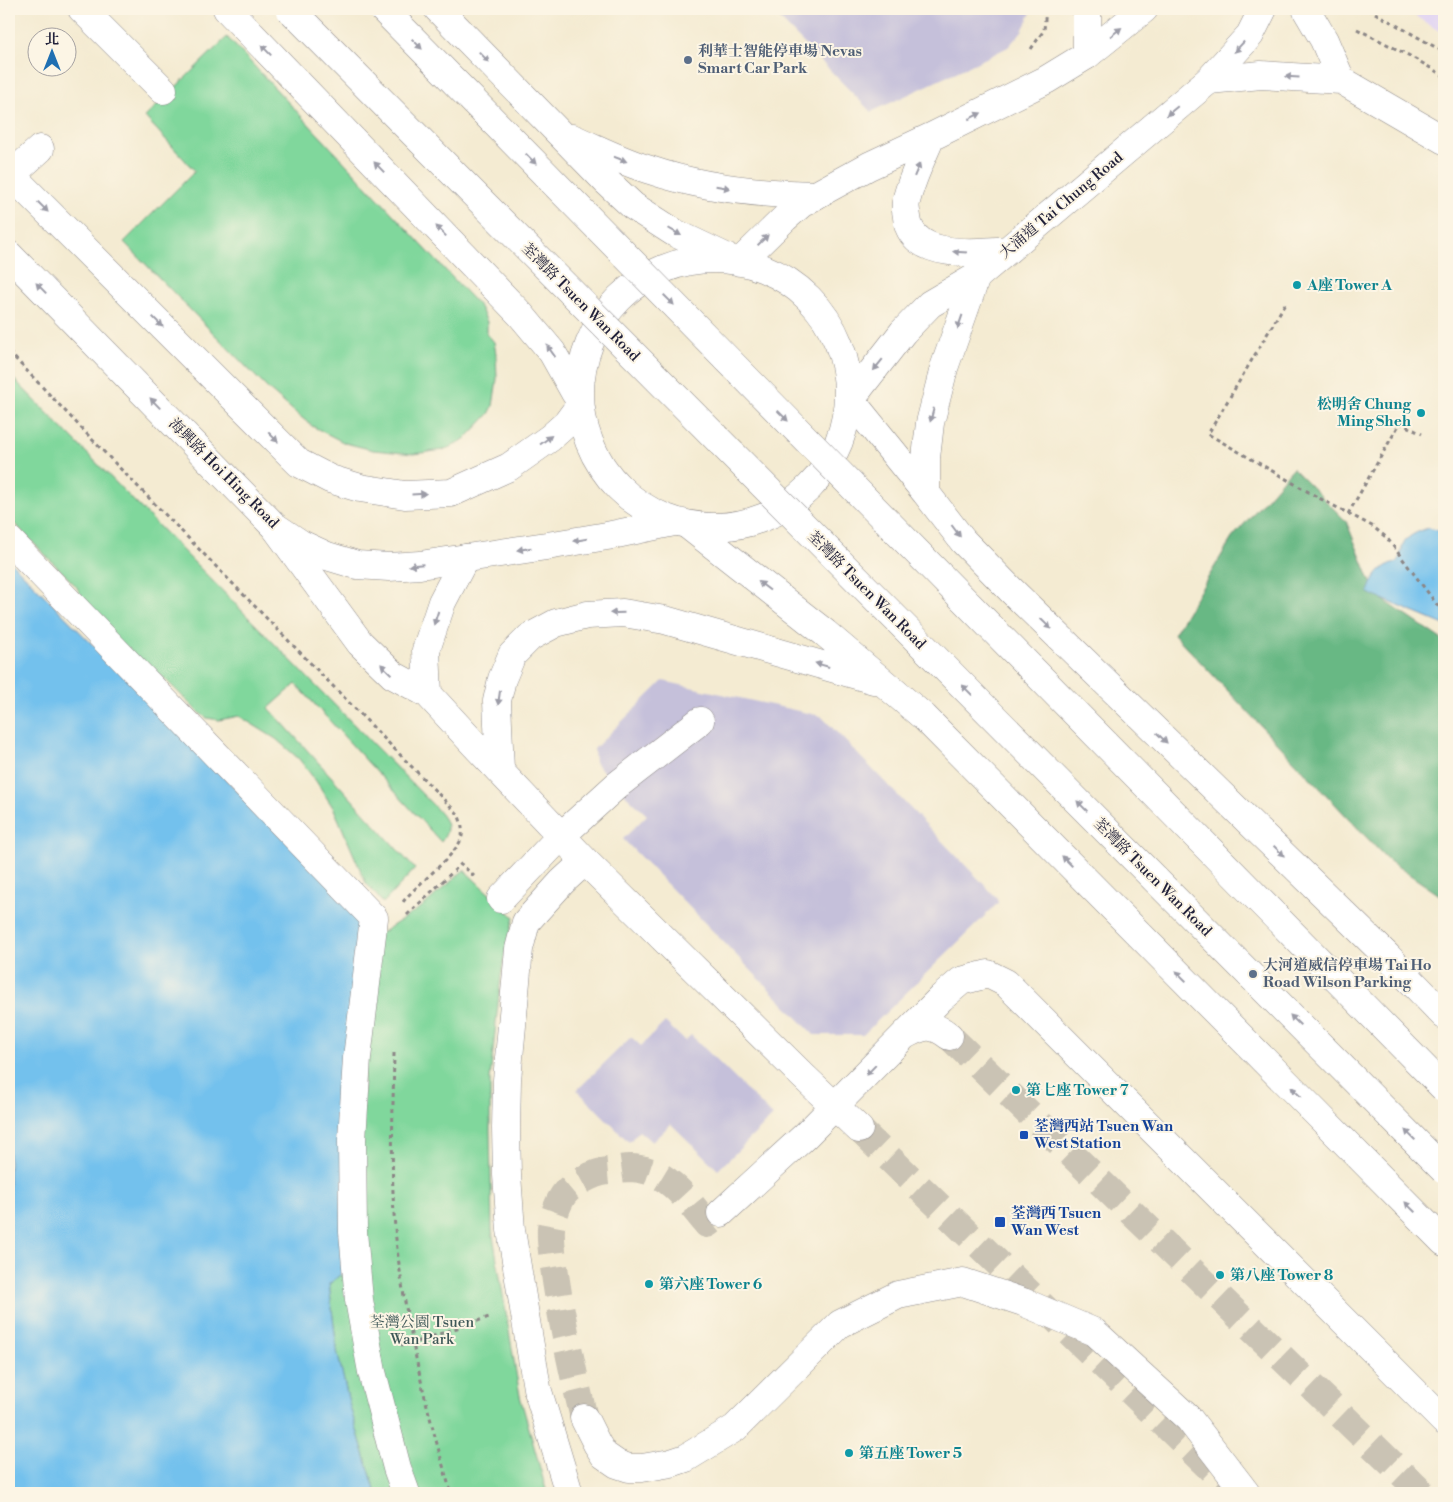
<svg xmlns="http://www.w3.org/2000/svg" width="1453" height="1502" viewBox="0 0 1453 1502" font-family="'Libre Bodoni','Noto Serif TC',serif">
<style>
.built{fill:#e1d4f3}
.industrial{fill:#c5c0da}
.green{fill:#80d79c;stroke:#517c6c}
.forest{fill:#68b884;stroke:#456d60}
.water{fill:#73c1ed;stroke:#4a7294}
.lines{fill:none;stroke-linecap:round;stroke-linejoin:round}
.minor-tunnel{stroke:#cac3b4;stroke-width:28;stroke-dasharray:28 14;stroke-linecap:butt}
.minor-casing{stroke:#8b8686;stroke-width:29}
.major-casing{stroke:#8b8686;stroke-width:29}
.highway-casing{stroke:#8b8686;stroke-width:29}
.path{stroke:#8b8686;stroke-width:3;stroke-dasharray:4 4;stroke-linecap:butt}
.minor{stroke:#fff;stroke-width:28}
.major{stroke:#fff;stroke-width:28}
.highway{stroke:#fff;stroke-width:28}
.highway-bridge-casing{stroke:#8b8686;stroke-width:29;stroke-linecap:butt}
.highway-bridge{stroke:#fff;stroke-width:28}
.oneway{fill:#9c9ca7}
.service-dot{fill:#5c6f8a;stroke:#fcf5e5;stroke-width:2}
.culture-dot{fill:#0f9aa8;stroke:#fcf5e5;stroke-width:2}
.transit-dot{fill:#1a4fb4;stroke:#fcf5e5;stroke-width:2}
.labels{text-anchor:middle;stroke-width:4;stroke-linejoin:round;paint-order:stroke}
.service-label{font-size:15px;font-weight:bold;fill:#4e5e75;stroke:#fcf5e5;text-anchor:start}
.street-label{font-size:15px;fill:#22223b;stroke:#fcf5e5}
.culture-label{font-size:15px;font-weight:bold;fill:#0d838f;stroke:#fcf5e5;text-anchor:start}
.transit-label{font-size:15px;font-weight:bold;fill:#164399;stroke:#fcf5e5;text-anchor:start}
.park-label{font-size:15px;fill:#3e5858;stroke:#fcf5e5}
</style>
<rect width="100%" height="100%" fill="#fcf5e5"/>
<filter id="ink" filterUnits="userSpaceOnUse"><feTurbulence type="fractalNoise" baseFrequency=".02" numOctaves="2"/><feDisplacementMap in="SourceGraphic" scale="10" xChannelSelector="R" yChannelSelector="G"/><feConvolveMatrix kernelMatrix="1 2 1 2 8 2 1 2 1" color-interpolation-filters="sRGB"/></filter>
<filter id="wash" filterUnits="userSpaceOnUse"><feTurbulence type="fractalNoise" baseFrequency=".0096" numOctaves="4" result="noise"/><feDisplacementMap in="SourceGraphic" scale="20" xChannelSelector="R" yChannelSelector="G"/><feGaussianBlur stdDeviation="1.12" result="paint"/><feColorMatrix in="noise" values="0 0 0 0 0 0 0 0 0 0 0 0 0 0 0 0 0 1.4 0 .05"/><feComposite in="paint" operator="in"/></filter>
<g filter="url(#wash)">
<rect width="100%" height="100%" fill="#f4ebd2"/>
<path class="built" d="M1419 9H1444V34L1415 16Z"/>
<path class="industrial" d="M770 9H1032L1030 15 1022 31 1008 47 986 58 871 112Z
M663 681 821 716 997 898 998 903 863 1035H814L623 839 647 815 616 786 595 762 594 749Z
M665 1022 685 1041 691 1035 773 1116 718 1170 671 1124 652 1142 639 1131 629 1142 577 1090 631 1037 641 1046Z"/>
<path class="green" d="M227 37 480 307 487 322V334L494 342 496 354 497 379 493 406 489 414 467 437 457 444 443 450 414 454 373 450 345 443 312 426 296 413 267 388 124 242 195 171 145 117Z
M9 374 434 806C445 819 453 826 441 842L296 684 269 708 415 869 383 903 366 883 334 809 316 781 299 759 276 739 239 716 219 720 207 718 198 712 166 680 129 655 93 615 76 586 9 518Z
M464 870 514 917 505 953 501 976 490 1079V1131L492 1230 520 1396 547 1493H376L350 1407 337 1351 329 1284 352 1265 372 939 423 906Z"/>
<path class="forest" d="M1293 468 1346 521 1376 595 1444 641V898L1388 860 1174 634 1232 538Z"/>
<path class="water" d="M1428 528 1437 530 1444 535V625L1368 593C1370 582 1379 570 1388 565 1392 564 1396 564 1399 560 1401 555 1401 550 1403 545 1407 535 1420 531 1428 528Z
M9 560 366 921 352 1265 329 1284 337 1351 350 1407 376 1493H9Z"/>
</g>
<g filter="url(#ink)">
<g class="lines">
<path class="minor-tunnel" d="M949 1036 1422 1493
M859 1129 1235 1492
M584 1418C573 1373 563 1327 556 1281 554 1266 550 1243 551 1228 552 1219 559 1200 565 1193 573 1183 596 1172 608 1171 615 1170 623 1168 630 1168 668 1169 685 1198 707 1224L721 1213"/>
<g class="minor-casing">
<path id="minor" d="M82 9 163 90
M1087 9V55
M1308 9 1307 11 1324 40 1341 80
M1209 80 1261 75 1341 80 1444 140
M11 175 40 149
M275 527 360 643 393 675 428 694 474 744 585 861 803 1076 859 1129
M9 540 374 918 357 1058 352 1140 353 1232 359 1300 372 1372 397 1468 406 1493
M428 694 426 650 442 602 465 558
M501 899 561 836 616 786 700 721
M905 1035C924 1025 932 1023 949 1036
M721 1213 805 1136 941 998 961 981 988 974 1006 983 1444 1421
M584 1418 597 1444 604 1455 617 1464 629 1468H642L671 1463 686 1458 735 1428 840 1324 898 1295 963 1282 1023 1302 1094 1332 1189 1419 1246 1493
M569 1493 537 1388 511 1230 507 1175 506 1128 507 1080 519 949 526 922 562 882 585 861"/>
</g>
<g class="major-casing">
<path id="major" d="M931 137C922 158 911 179 906 202 905 206 906 212 907 217 910 260 978 253 1008 250
M9 173 299 463 330 479 360 488 405 495 451 493 509 467 550 438 567 423 578 408
M9 255 274 526 301 544 327 556 357 565 389 567 420 565 553 545 607 536 674 522
M580 393a134 134 0 1 1 268 0a134 134 0 1 1-268 0Z
M740 262 785 218 801 204 816 195 869 166 931 137 1046 80 1087 55 1144 9
M853 396 903 332 930 304 976 277 1209 80 1250 35 1263 9"/>
</g>
<g class="highway-casing">
<path id="highway" d="M227 9 521 315 552 352 575 393
M438 9 606 181 633 206 675 233 730 259
M572 138C598 149 623 162 650 170 703 188 760 194 816 195
M853 403 926 493 963 541 1011 590 1388 957 1444 1015
M926 493V458L930 423 944 368 976 277
M689 526 825 633 924 717 1444 1242
M500 770 497 701 502 679 512 655 530 637 556 623 587 615 623 613 665 620 874 680"/>
</g>
<path class="path" d="M1368 9 1444 52
M1357 29 1412 57 1444 76
M1031 49 1044 30 1046 9
M1285 304 1208 434 1319 498 1372 526 1387 538 1438 606 1444 612
M9 352 106 454 458 814C461 821 463 828 462 836 459 854 415 885 403 902
M1348 514 1400 423 1422 434
M407 915 461 864 475 877
M394 1053C393 1123 389 1194 399 1264 410 1342 429 1419 451 1493
M401 1345 413 1343 492 1316"/>
<use href="#minor" class="minor"/>
<use href="#major" class="major"/>
<use href="#highway" class="highway"/>
<g class="highway-bridge-casing">
<path id="highway-bridge" d="M290 9 1444 1170
M383 9 1444 1088"/>
</g>
<use href="#highway-bridge" class="highway-bridge"/>
</g>
<defs><path id="oneway-solid" d="M-6-.8H1V-3.2L6.5 0L1 3.2V.8H-6Z" transform="scale(1.25)"/></defs>
<g class="oneway">
<use href="#oneway-solid" transform="translate(1116 32) rotate(-38)"/>
<use href="#oneway-solid" transform="translate(417 44) rotate(45)"/>
<use href="#oneway-solid" transform="translate(1239 47) rotate(133)"/>
<use href="#oneway-solid" transform="translate(266 50) rotate(-134)"/>
<use href="#oneway-solid" transform="translate(484 57) rotate(46)"/>
<use href="#oneway-solid" transform="translate(1292 77) rotate(-176)"/>
<use href="#oneway-solid" transform="translate(1172 111) rotate(140)"/>
<use href="#oneway-solid" transform="translate(975 116) rotate(-26)"/>
<use href="#oneway-solid" transform="translate(531 159) rotate(45)"/>
<use href="#oneway-solid" transform="translate(620 159) rotate(21)"/>
<use href="#oneway-solid" transform="translate(379 167) rotate(-134)"/>
<use href="#oneway-solid" transform="translate(917 170) rotate(-67)"/>
<use href="#oneway-solid" transform="translate(723 187) rotate(10)"/>
<use href="#oneway-solid" transform="translate(43 207) rotate(45)"/>
<use href="#oneway-solid" transform="translate(441 231) rotate(-134)"/>
<use href="#oneway-solid" transform="translate(675 232) rotate(30)"/>
<use href="#oneway-solid" transform="translate(763 240) rotate(-44)"/>
<use href="#oneway-solid" transform="translate(960 252) rotate(-176)"/>
<use href="#oneway-solid" transform="translate(41 288) rotate(-134)"/>
<use href="#oneway-solid" transform="translate(669 300) rotate(45)"/>
<use href="#oneway-solid" transform="translate(158 322) rotate(45)"/>
<use href="#oneway-solid" transform="translate(960 322) rotate(109)"/>
<use href="#oneway-solid" transform="translate(551 351) rotate(-125)"/>
<use href="#oneway-solid" transform="translate(878 365) rotate(129)"/>
<use href="#oneway-solid" transform="translate(155 403) rotate(-134)"/>
<use href="#oneway-solid" transform="translate(932 415) rotate(105)"/>
<use href="#oneway-solid" transform="translate(783 416) rotate(45)"/>
<use href="#oneway-solid" transform="translate(273 437) rotate(45)"/>
<use href="#oneway-solid" transform="translate(546 440) rotate(-37)"/>
<use href="#oneway-solid" transform="translate(419 494) rotate(-3)"/>
<use href="#oneway-solid" transform="translate(956 531) rotate(53)"/>
<use href="#oneway-solid" transform="translate(580 540) rotate(171)"/>
<use href="#oneway-solid" transform="translate(524 549) rotate(171)"/>
<use href="#oneway-solid" transform="translate(416 565) rotate(175)"/>
<use href="#oneway-solid" transform="translate(764 586) rotate(-143)"/>
<use href="#oneway-solid" transform="translate(617 613) rotate(179)"/>
<use href="#oneway-solid" transform="translate(436 618) rotate(108)"/>
<use href="#oneway-solid" transform="translate(1046 624) rotate(44)"/>
<use href="#oneway-solid" transform="translate(822 665) rotate(-164)"/>
<use href="#oneway-solid" transform="translate(386 669) rotate(-136)"/>
<use href="#oneway-solid" transform="translate(967 690) rotate(-135)"/>
<use href="#oneway-solid" transform="translate(499 698) rotate(98)"/>
<use href="#oneway-solid" transform="translate(1162 738) rotate(44)"/>
<use href="#oneway-solid" transform="translate(1082 806) rotate(-135)"/>
<use href="#oneway-solid" transform="translate(1279 851) rotate(44)"/>
<use href="#oneway-solid" transform="translate(1067 861) rotate(-135)"/>
<use href="#oneway-solid" transform="translate(1181 976) rotate(-135)"/>
<use href="#oneway-solid" transform="translate(1295 1020) rotate(-135)"/>
<use href="#oneway-solid" transform="translate(871 1070) rotate(134)"/>
<use href="#oneway-solid" transform="translate(1296 1092) rotate(-135)"/>
<use href="#oneway-solid" transform="translate(1410 1135) rotate(-135)"/>
<use href="#oneway-solid" transform="translate(1410 1207) rotate(-135)"/>
</g>
</g>
<g class="service-dot">
<circle cx="688" cy="60" r="5"/>
<circle cx="1253" cy="974" r="5"/>
</g>
<g class="culture-dot">
<circle cx="1297" cy="285" r="5"/>
<circle cx="1421" cy="413" r="5"/>
<circle cx="1016" cy="1090" r="5"/>
<circle cx="1220" cy="1275" r="5"/>
<circle cx="649" cy="1284" r="5"/>
<circle cx="849" cy="1453" r="5"/>
</g>
<g class="transit-dot">
<rect x="1019" y="1130" width="10" height="10" rx="2.5"/>
<rect x="994" y="1216" width="12" height="12" rx="2.5"/>
</g>
<g class="labels">
<g class="service-label">
<text x="698" y="56">利華士智能停車場 Nevas<tspan x="698" dy="17">Smart Car Park</tspan></text>
<text x="1263" y="970">大河道威信停車場 Tai Ho<tspan x="1263" dy="17">Road Wilson Parking</tspan></text>
</g>
<g class="street-label">
<text transform="translate(1061 205) rotate(-40)" y="5">大涌道 Tai Chung Road</text>
<text transform="translate(581 302) rotate(45)" y="5">荃灣路 Tsuen Wan Road</text>
<text transform="translate(224 473) rotate(45)" y="5">海興路 Hoi Hing Road</text>
<text transform="translate(867 590) rotate(45)" y="5">荃灣路 Tsuen Wan Road</text>
<text transform="translate(1153 877) rotate(45)" y="5">荃灣路 Tsuen Wan Road</text>
</g>
<g class="culture-label">
<text x="1307" y="290">A座 Tower A</text>
<text x="1411" y="409" text-anchor="end">松明舍 Chung<tspan x="1411" dy="17">Ming Sheh</tspan></text>
<text x="1026" y="1095">第七座 Tower 7</text>
<text x="1230" y="1280">第八座 Tower 8</text>
<text x="659" y="1289">第六座 Tower 6</text>
<text x="859" y="1458">第五座 Tower 5</text>
</g>
<g class="transit-label">
<text x="1034" y="1131">荃灣西站 Tsuen Wan<tspan x="1034" dy="17">West Station</tspan></text>
<text x="1011" y="1218">荃灣西 Tsuen<tspan x="1011" dy="17">Wan West</tspan></text>
</g>
<g class="park-label">
<text x="422" y="1327">荃灣公園 Tsuen<tspan x="422" dy="17">Wan Park</tspan></text>
</g>
</g>
<rect width="1453" height="1502" fill="none" stroke="#fcf5e5" stroke-width="30"/>
<g transform="translate(52 52)"><circle r="24" fill="#fcf5e5" stroke="#a5a1a1"/>
<path d="M0-4L9 19L0 12L-9 19Z" fill="#1f6fb2"/>
<text y="-8" font-size="14" font-weight="bold" text-anchor="middle" fill="#22223b">北</text>
</g>
</svg>
